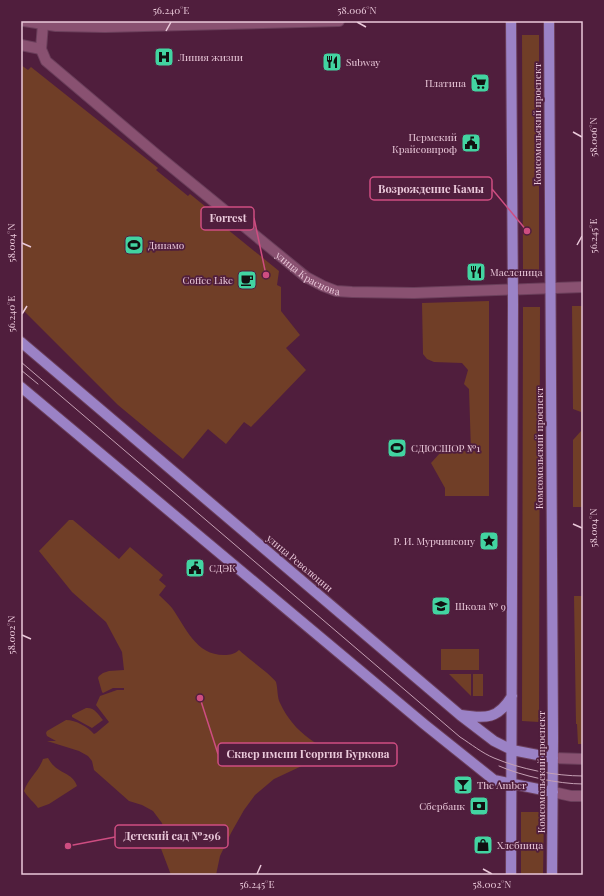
<svg xmlns="http://www.w3.org/2000/svg" width="604" height="896" viewBox="0 0 604 896" font-family="'Playfair Display',serif">
<style>
.green{fill:#703e27}
.lines{fill:none;stroke-linecap:round;stroke-linejoin:round}
.minor-casing{stroke:#6b3f5b;stroke-width:12}
.secondary-casing{stroke:#6b3f5b;stroke-width:12}
.primary-casing{stroke:#6b3f5b;stroke-width:12}
.minor{stroke:#895171;stroke-width:10}
.secondary{stroke:#895171;stroke-width:10}
.primary{stroke:#9b82c6;stroke-width:10}
.tram{stroke:#c5a0b4;stroke-width:1}
.ticks{fill:none;stroke:#eac9da;stroke-width:1.5}
.labels{text-anchor:middle;stroke-width:3.5;stroke-linejoin:round;paint-order:stroke}
.poi-label{font-size:10px;fill:#eac9da;stroke:#501e3d;text-anchor:start}
.street-label{font-size:10px;fill:#eac9da;stroke:#501e3d}
.leader{fill:none;stroke:#ce4d81;stroke-width:1.5}
.callout-dot{fill:#ce4d81;stroke:#501e3d;stroke-width:1.5}
.callout{fill:#501e3d;stroke:#ce4d81;stroke-width:1.5}
.callout-label{font-size:11px;text-anchor:middle;font-weight:bold;fill:#eac9da}
.neatline{fill:none;stroke:#eac9da;stroke-width:1.5}
.ticks-label{font-size:10px;text-anchor:middle;fill:#eac9da}
</style>
<rect width="100%" height="100%" fill="#501e3d"/>
<path class="green" d="M522 35H539V271H523Z
M21 65 28 70 31 67 158 168 156 170 188 196 190 194 206 207 204 209 217 218 216 220 279 271 277 285 281 287V311L300 335 286 348 306 370 251 427 244 422 226 444 208 429 183 459 118 405 21 308Z
M489 301V496H445V488L431 463 441 452 471 451 469 389 464 384 468 370 462 363 434 362 427 359 423 354 422 303Z
M572 306H583V507H573V440L581 431V412L573 409Z
M523 307H540L539 722 522 721Z
M69 520H73L119 559 130 547 163 575 159 580 166 586 159 595C163 599 168 603 172 608 186 628 196 655 224 655 230 655 235 654 239 650 245 656 274 677 276 682 278 689 277 697 280 703 294 733 320 750 351 756L343 766 306 764 274 779 255 795 244 810 231 833 220 856 216 875H171L160 846 165 837 162 823 153 811 142 805 129 801 94 770 92 761 88 756 79 751 47 741H56L47 736 46 733 47 731 66 720C76 720 88 727 94 734L96 733 109 722 96 705 100 696 117 690H124V688H113L103 693 102 692 98 678 99 676 103 673 109 671 124 670 122 652 106 622 72 592 39 551Z
M574 596H583V744H578L577 724H576Z
M441 649H479V670H441Z
M449 674H471V696Z
M473 674H483V696H473Z
M86 708C94 707 98 714 103 720L92 728 72 717V715Z
M48 758C57 775 72 771 77 786L49 804 38 808C34 802 28 798 24 791 28 779 39 771 43 759Z
M521 812H544L543 875H521Z"/>
<g class="lines">
<g class="minor-casing">
<g id="minor">
<path id="s1" d="M43 24 41 49 46 61 157 155 306 277 323 286 336 291 352 292 414 293 583 287"/>
<path d="M21 45 41 49"/>
</g>
</g>
<g class="secondary-casing">
<path id="secondary" d="M24 21 56 26 105 27 339 21
M553 758 583 759
M553 792 571 796H583"/>
</g>
<g class="primary-casing">
<path id="primary" d="M549 21 553 738 552 875
M21 342 460 715 494 741 512 750 553 758
M21 387 424 724 494 780 553 792
M461 715C486 719 498 719 512 696
M511 875 513 304 511 21"/>
</g>
<use href="#minor" class="minor"/>
<use href="#secondary" class="secondary"/>
<use href="#primary" class="primary"/>
<path class="tram" d="M21 362 460 737C471 744 482 753 494 758 520 769 555 776 583 776
M21 370 38 384
M499 766C522 776 558 784 583 784"/>
</g>
<path class="ticks" d="M357 22 366 27M166 31 171 22M573 132 582 137M22 243 31 247M577 245 582 236M22 314 27 306M573 524 582 528M22 635 31 639M483 869 492 874M257 874 261 865"/>
<defs>
<g id="hospital-square" transform="scale(1)"><rect x="-9" y="-9" width="18" height="18" rx="4" fill="#42d4a1" stroke="#501e3d"/><path d="M-5-5h3v3.5h4V-5h3V5h-3V1.5h-4V5h-3Z" fill="#111"/></g>
<g id="restaurant-square" transform="scale(1)"><rect x="-9" y="-9" width="18" height="18" rx="4" fill="#42d4a1" stroke="#501e3d"/><path d="M-5-6h1v4h1v-4h1v4h1v-4h1v5L-1.5 .5V6h-2V.5L-5-1ZM5-6V6H3V1.5H1.5Q1.5-4 5-6Z" fill="#111"/></g>
<g id="supermarket-square" transform="scale(1)"><rect x="-9" y="-9" width="18" height="18" rx="4" fill="#42d4a1" stroke="#501e3d"/><path d="M-6-5.5h2.5l.6 2H6L4.5 2H-2.5L-4.4-4H-6ZM-1.5 3.2a1.3 1.3 0 1 0 .1 0ZM3 3.2a1.3 1.3 0 1 0 .1 0Z" fill="#111"/></g>
<g id="civic-square" transform="scale(1)"><rect x="-9" y="-9" width="18" height="18" rx="4" fill="#42d4a1" stroke="#501e3d"/><path d="M-.6-6.5H3V-4.5H.6V-3L4-1V1h2V6H-6V1h2V-1L-.6-3ZM-1.2 2.5V6h2.4V2.5Z" fill="#111"/></g>
<g id="stadium-square" transform="scale(1)"><rect x="-9" y="-9" width="18" height="18" rx="4" fill="#42d4a1" stroke="#501e3d"/><path d="M0-5a6.5 5 0 1 0 0 10a6.5 5 0 1 0 0-10ZM-3.5-1.8h7v3.6h-7Z" fill="#111"/></g>
<g id="cafe-square" transform="scale(1)"><rect x="-9" y="-9" width="18" height="18" rx="4" fill="#42d4a1" stroke="#501e3d"/><path d="M-5.5-4.5H6V0H3Q3 3.5 0 3.5H-2.5Q-5.5 3.5-5.5 0ZM3-3.2v2h1.7v-2ZM-6 4.5H4V6H-6Z" fill="#111"/></g>
<g id="sight-square" transform="scale(1)"><rect x="-9" y="-9" width="18" height="18" rx="4" fill="#42d4a1" stroke="#501e3d"/><path d="M0-6L1.8-2.2L6-1.7L2.9 1.2L3.7 5.4L0 3.3L-3.7 5.4L-2.9 1.2L-6-1.7L-1.8-2.2Z" fill="#111"/></g>
<g id="school-square" transform="scale(1)"><rect x="-9" y="-9" width="18" height="18" rx="4" fill="#42d4a1" stroke="#501e3d"/><path d="M0-5L7-2L0 1L-7-2ZM-4 1L0 2.5L4 1V4Q0 6-4 4Z" fill="#111"/></g>
<g id="bar-square" transform="scale(1)"><rect x="-9" y="-9" width="18" height="18" rx="4" fill="#42d4a1" stroke="#501e3d"/><path d="M-6-5H6L.8 .8V4.5H3.5V6h-7V4.5H-.8V.8Z" fill="#111"/></g>
<g id="bank-square" transform="scale(1)"><rect x="-9" y="-9" width="18" height="18" rx="4" fill="#42d4a1" stroke="#501e3d"/><path d="M-6-4H6V4H-6ZM0-2.3a2.3 2.3 0 1 0 0 4.6a2.3 2.3 0 1 0 0-4.6Z" fill="#111"/></g>
<g id="shop-square" transform="scale(1)"><rect x="-9" y="-9" width="18" height="18" rx="4" fill="#42d4a1" stroke="#501e3d"/><path d="M-5-2.5h2.3a2.7 3.5 0 0 1 5.4 0H5L5.5 6h-11ZM-1.5-2.5h3a1.5 2.3 0 0 0-3 0Z" fill="#111"/></g>
</defs>
<g fill-rule="evenodd">
<use href="#hospital-square" x="164" y="57"/>
<use href="#restaurant-square" x="332" y="62"/>
<use href="#supermarket-square" x="480" y="83"/>
<use href="#civic-square" x="471" y="143"/>
<use href="#stadium-square" x="134" y="245"/>
<use href="#restaurant-square" x="476" y="272"/>
<use href="#cafe-square" x="247" y="280"/>
<use href="#stadium-square" x="397" y="448"/>
<use href="#sight-square" x="489" y="541"/>
<use href="#civic-square" x="195" y="568"/>
<use href="#school-square" x="441" y="606"/>
<use href="#bar-square" x="463" y="785"/>
<use href="#bank-square" x="479" y="806"/>
<use href="#shop-square" x="483" y="845"/>
</g>
<g class="labels">
<g class="poi-label">
<text x="178" y="61">Линия жизни</text>
<text x="346" y="66">Subway</text>
<text x="466" y="87" text-anchor="end">Платина</text>
<text x="457" y="141" text-anchor="end">Пермский<tspan x="457" dy="12">Крайсовпроф</tspan></text>
<text x="148" y="249">Динамо</text>
<text x="490" y="276">Масленица</text>
<text x="233" y="284" text-anchor="end">Coffee Like</text>
<text x="411" y="452">СДЮСШОР №1</text>
<text x="475" y="545" text-anchor="end">Р. И. Мурчинсону</text>
<text x="209" y="572">СДЭК</text>
<text x="455" y="610">Школа № 9</text>
<text x="477" y="789">The Amber</text>
<text x="465" y="810" text-anchor="end">Сбербанк</text>
<text x="497" y="849">Хлебница</text>
</g>
<g class="street-label">
<text transform="translate(537 124) rotate(-90)" y="4">Комсомольский проспект</text>
<text dy="4" stroke="none"><textPath href="#s1" startOffset="376">улица Краснова</textPath></text>
<text transform="translate(539 448) rotate(-90)" y="4">Комсомольский проспект</text>
<text transform="translate(300 563) rotate(40)" y="4">улица Революции</text>
<text transform="translate(541 772) rotate(-90)" y="4">Комсомольский проспект</text>
</g>
</g>
<path class="leader" d="M527 231L492 189M266 275L254 218M200 698L218 754M68 846L115 837"/>
<g class="callout-dot">
<circle cx="527" cy="231" r="4"/>
<circle cx="266" cy="275" r="4"/>
<circle cx="200" cy="698" r="4"/>
<circle cx="68" cy="846" r="4"/>
</g>
<g class="callout">
<rect x="370" y="177" width="122" height="23" rx="4"/>
<rect x="201" y="207" width="53" height="23" rx="4"/>
<rect x="218" y="743" width="179" height="23" rx="4"/>
<rect x="115" y="825" width="113" height="23" rx="4"/>
</g>
<g class="callout-label">
<text x="431" y="193">Возрождение Камы</text>
<text x="228" y="222">Forrest</text>
<text x="308" y="758">Сквер имени Георгия Буркова</text>
<text x="172" y="840">Детский сад №296</text>
</g>
<rect width="604" height="896" fill="none" stroke="#501e3d" stroke-width="44"/>
<rect x="22" y="22" width="560" height="852" class="neatline"/>
<g class="ticks-label">
<text x="171" y="14">56.240°E</text>
<text x="357" y="14">58.006°N</text>
<text transform="translate(593 137) rotate(-90)" y="4">58.006°N</text>
<text transform="translate(593 236) rotate(-90)" y="4">56.245°E</text>
<text transform="translate(11 243) rotate(-90)" y="4">58.004°N</text>
<text transform="translate(11 314) rotate(-90)" y="4">56.240°E</text>
<text transform="translate(593 528) rotate(-90)" y="4">58.004°N</text>
<text transform="translate(11 635) rotate(-90)" y="4">58.002°N</text>
<text x="257" y="888">56.245°E</text>
<text x="492" y="888">58.002°N</text>
</g>
</svg>
